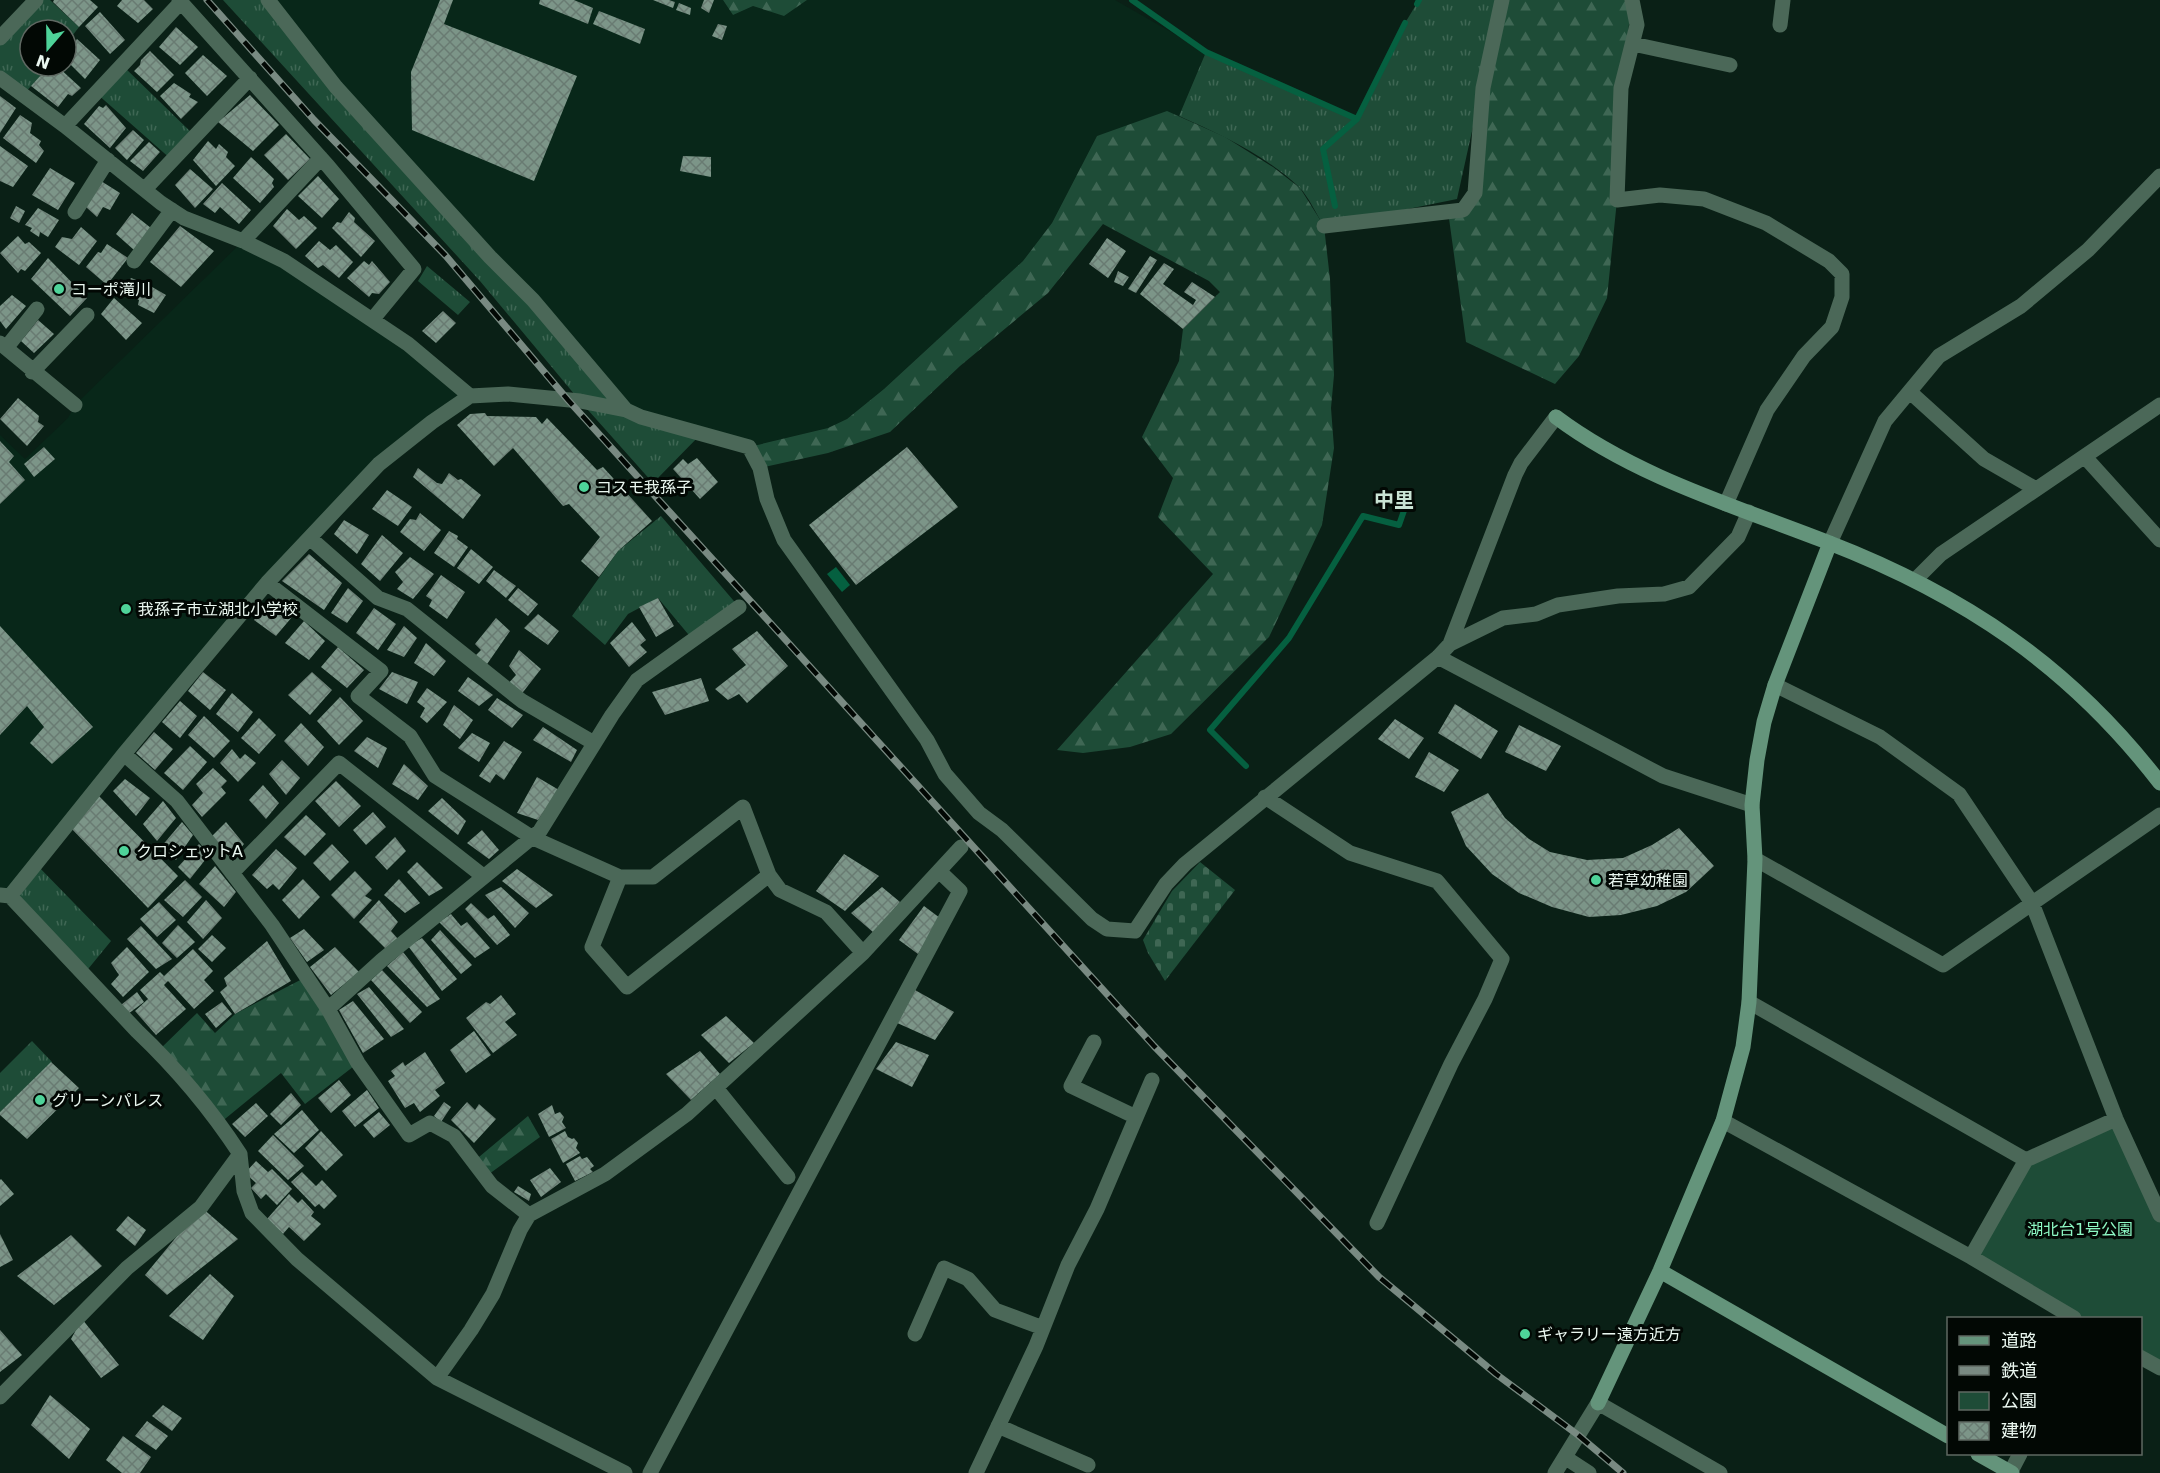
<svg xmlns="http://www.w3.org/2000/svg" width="2160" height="1473" viewBox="0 0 2160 1473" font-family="'DejaVu Sans','Noto Sans JP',sans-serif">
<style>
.built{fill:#082719}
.grass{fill:url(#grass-tufts)}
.forest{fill:url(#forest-firs)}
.cemetery{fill:url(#cemetery-stones)}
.park{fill:#1e4c37}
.water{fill:#056040}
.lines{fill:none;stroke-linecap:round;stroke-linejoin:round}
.stream{stroke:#056040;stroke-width:6}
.building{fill:url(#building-cross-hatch)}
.street{stroke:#4b6858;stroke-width:15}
.secondary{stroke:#64947b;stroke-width:15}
.rail-casing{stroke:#798a82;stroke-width:7}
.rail{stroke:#020804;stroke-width:4.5;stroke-dasharray:14;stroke-linecap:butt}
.poi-dot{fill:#4ed399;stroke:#020804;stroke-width:2}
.labels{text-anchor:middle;stroke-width:6;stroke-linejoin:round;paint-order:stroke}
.poi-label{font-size:16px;fill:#eaf7f0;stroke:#020804;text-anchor:start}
.park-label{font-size:16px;fill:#8df8c4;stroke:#020804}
.quarter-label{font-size:20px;font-weight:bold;fill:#c9e3d4;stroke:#020804}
</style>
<defs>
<pattern id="grass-tufts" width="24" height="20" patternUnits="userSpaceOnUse" patternTransform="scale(1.5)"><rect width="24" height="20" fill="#1e4c37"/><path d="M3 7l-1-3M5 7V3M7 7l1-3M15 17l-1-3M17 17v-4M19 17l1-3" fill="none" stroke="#3f6754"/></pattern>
<pattern id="forest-firs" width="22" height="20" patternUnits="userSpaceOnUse" patternTransform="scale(1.5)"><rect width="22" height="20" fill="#1e4c37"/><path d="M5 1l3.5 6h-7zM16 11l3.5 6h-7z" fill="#3f6754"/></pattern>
<pattern id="cemetery-stones" width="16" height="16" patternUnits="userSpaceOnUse" patternTransform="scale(1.5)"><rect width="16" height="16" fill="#1e4c37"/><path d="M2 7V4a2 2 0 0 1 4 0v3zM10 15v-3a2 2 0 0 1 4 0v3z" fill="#3f6754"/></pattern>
<pattern id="building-cross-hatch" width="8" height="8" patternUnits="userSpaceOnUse" patternTransform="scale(1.5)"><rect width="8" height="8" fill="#7c9588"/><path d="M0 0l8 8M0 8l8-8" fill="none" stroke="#697b72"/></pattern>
</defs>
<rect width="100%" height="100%" fill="#0a2016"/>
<path class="built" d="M268 0H723L733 15 753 6 784 16 807 0H1115L1206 52 1179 116 1097 136 1052 223 1023 261 884 389 847 419 828 428 749 447 626 410Z
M243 241 372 320 470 396 379 464 68 824 0 895V435L25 459 68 418 75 405Z"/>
<path class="grass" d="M36 0H50L79 27 66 44V30H30V66H49L23 95 0 78V39Z
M223 0H268L626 410 702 433 653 483 580 401 480 281Z
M1419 0H1501L1457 199 1324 226C1316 214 1309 197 1299 187 1265 155 1220 134 1179 116L1206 52 1357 119 1405 23Z
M122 65 195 136 172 160 96 93Z
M427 266 470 302 458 315 418 281Z
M661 516 739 607 693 640 658 598 628 614 605 645 572 616 618 551Z
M35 863 111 941 84 974 10 896Z
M32 1041 52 1062 0 1112V1073Z"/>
<path class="forest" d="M723 0H807L784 16 753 6 733 15Z
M1502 0H1632L1621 88 1617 200 1607 298 1579 356 1555 384 1466 342 1448 211 1475 193Z
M1167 111 1225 137 1273 167 1300 188 1324 226 1330 279 1334 375 1331 408 1334 448 1322 525 1269 637 1171 734 1130 747 1083 753 1057 750 1213 574 1158 517 1173 478 1142 437 1179 361 1183 329 1220 292 1209 281 1103 224 1048 293 960 366 890 432 828 453 760 468 749 447 828 428 847 419 884 389 1023 261 1052 223 1097 136Z
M306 977 358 1063 305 1104 281 1073 220 1123 158 1051 197 1013 215 1033 235 1014Z
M528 1116 540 1137 485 1177 473 1162Z"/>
<path class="cemetery" d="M1200 862 1235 890 1165 981 1148 953 1143 940 1172 891Z"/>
<path class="park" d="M2116 1119 2160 1215V1368L2141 1357 2140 1318H2074L1971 1257 2026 1160Z"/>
<path class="water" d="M836 567 850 585 842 592 827 574Z"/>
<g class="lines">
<path class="stream" d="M1132 0 1206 52 1357 119
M1417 4 1419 0
M1335 206 1323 149 1357 119 1405 23
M1246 766 1210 730 1289 638 1363 516 1399 525 1407 502"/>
</g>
<path class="building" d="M54 0H90L98 7 79 27 53 2Z
M122 0H144L153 9 138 23 117 6Z
M440 0H453L444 24 577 76 534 181 412 130 411 72Z
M540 0H574L593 8 588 24 539 4Z
M653 0H669L675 2 673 8Z
M704 0H714L709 13 701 8Z
M679 3 691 8 690 15 676 10Z
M599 11 645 29 640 44 593 24Z
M100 12 125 40 110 54 85 26Z
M718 24 727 26 722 40 712 36Z
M176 27 198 47 180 65 159 47Z
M77 39 100 60 85 79 66 60V52Z
M150 51 174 75 157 92 134 71 140 65 141 60Z
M203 55 227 76 207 96 185 73Z
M49 66H57L81 88 72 96 68 94 58 107 31 86Z
M174 83 191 94 189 97 198 102 181 119 160 96Z
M250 95 279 125 253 151 218 122Z
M0 96 16 108 0 133Z
M106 105 126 128 110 148 84 124 99 106 103 108Z
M20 115 32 123 30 133 41 141 39 145 44 151 36 163 3 138Z
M133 130 144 140 127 160 115 148Z
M286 134 310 159 288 180 264 155Z
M208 141 216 149 219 144 228 152 226 157 235 166 216 186 193 160Z
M149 142 160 152 143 171 130 161Z
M0 146 28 166 13 187 0 181Z
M683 156 711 157V177L680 171Z
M251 157 274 179 272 183 274 187 260 203 233 178Z
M50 168 75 183 58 210 32 195Z
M190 169 213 189 195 208 175 185Z
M318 176 339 199 322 218 298 196Z
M101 181 120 193 110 210 103 207 97 217 86 207Z
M222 183 251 210 239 224 220 207 215 213 203 204Z
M16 206 25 211 19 223 10 218Z
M38 208 59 220 48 237 40 232 39 237 30 231 32 228 25 225Z
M287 209 299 220 304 216 317 228 296 249 273 226Z
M349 212 355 218 354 222 375 241 361 257 332 228 337 222 341 223Z
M132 213 151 228 134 250 116 234Z
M180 226 214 251 181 287 150 262Z
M81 227 97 241 79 265 55 247 62 237 72 239Z
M18 236 25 244 29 242 41 253 25 271 21 269 18 273 0 253Z
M1107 238 1126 251 1108 278 1089 264Z
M319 241 330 250 336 245 353 262 339 278 323 265 318 268 305 256Z
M107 244 128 258 107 285 86 267 98 252 101 253Z
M1150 256 1157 260 1136 293 1128 289Z
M48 258 87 298 70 316 31 279Z
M364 261 369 265 372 261 390 282 379 294 372 293 369 297 347 278Z
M1164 263 1174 269 1163 284 1193 305 1196 300 1184 292 1192 282 1215 297 1183 329 1140 294Z
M1118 271 1129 277 1123 286 1114 282Z
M131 278 147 284 166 295 154 313 138 305 139 300 122 291Z
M12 295 26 306 6 329 0 321V306Z
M114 298 142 323 126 340 101 314Z
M443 311 456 323 436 343 422 331Z
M38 320 54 334 34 353 21 341Z
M18 398 39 416 38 422 44 426 27 446 0 419Z
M485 413 487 416 536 417 542 424 547 418 597 470 603 467 652 521 618 551 599 577 581 561 600 537 569 504 563 506 513 448 494 466 457 425 470 414Z
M0 441 14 456 9 462 25 480 0 504Z
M44 447 55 459 34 477 24 464Z
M907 447 958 507 856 585 809 525Z
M697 458 718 482 700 499 673 469 683 459 688 464Z
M418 468 437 483 442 484 449 473 458 480 461 479 481 495 463 519 413 477Z
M387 490 412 507 398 526 372 509Z
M420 513 441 530 424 551 400 532 410 519 416 520Z
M344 520 369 535 357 554 334 534Z
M449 531 458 536 457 539 468 547 454 567 434 553Z
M382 535 403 553 380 581 361 564Z
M471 549 493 567 479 584 457 568Z
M309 554 342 583 324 610 282 581Z
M410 557 434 574 413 599 397 589 403 582 395 572Z
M494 570 516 586 506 598 486 581Z
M441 575 465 592 447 619 429 606 432 600 426 596Z
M348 588 363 601 347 623 331 613Z
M518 588 538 604 528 616 508 600Z
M658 598 674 626 656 637 639 607Z
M272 600 292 617 276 636 254 620Z
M374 608 396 624 378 650 356 633Z
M538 614 559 631 548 645 524 628Z
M496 618 510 631 485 667 474 657 481 650 475 644Z
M304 621 325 641 309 660 285 643Z
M632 622 646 640 640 645 647 652 629 667 610 643Z
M0 626 93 727 52 764 30 743 44 727 27 706 0 735Z
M404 626 417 638 404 657 387 650Z
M757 631 788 666 747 703 739 694 728 700 715 689 746 665 732 649Z
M426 643 446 661 434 676 414 663Z
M338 647 364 670 347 688 321 667Z
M519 650 541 669 520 696 506 686 516 675 509 666Z
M203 672 226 690 210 710 188 691Z
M312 672 332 690 310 715 288 695Z
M392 672 418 682 407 704 379 689Z
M468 677 493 695 479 706 458 691Z
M701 678 709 701 665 715 652 692Z
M427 688 447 702 427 723 420 717 425 708 417 702Z
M232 693 253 712 238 732 216 714Z
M340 697 363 721 339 745 317 721Z
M497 698 523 715 512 728 488 710Z
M180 701 197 716 180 738 162 722Z
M1455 704 1498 731 1481 759 1438 733Z
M454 705 473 720 460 739 443 725Z
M204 716 230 741 214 758 188 735Z
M259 718 276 735 259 754 241 738Z
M1395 719 1424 738 1409 759 1378 739Z
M301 723 324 747 308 766 284 741Z
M1519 725 1561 746 1546 771 1505 752Z
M543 727 577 750 571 762 533 740Z
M154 732 173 749 155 770 136 753Z
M472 733 490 743 479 762 458 748Z
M367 737 387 748 378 768 354 751Z
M504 741 522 752 504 780 496 774 490 783 479 776Z
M190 746 207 762 183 790 164 773Z
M232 749 240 759 245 754 256 763 238 782 220 763Z
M1429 752 1459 770 1444 792 1415 777Z
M282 760 300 778 286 795 269 774Z
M404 764 428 786 418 800 392 784Z
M213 768 227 781 221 787 226 793 202 817 192 805 203 793 196 784Z
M537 777 559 790 538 820 517 813Z
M125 779 150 798 136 816 113 791Z
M336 781 361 806 339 827 315 801Z
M263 785 279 803 266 819 249 800Z
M1488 793 1505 818 1529 839 1550 852 1587 860 1623 858 1652 845 1679 828 1714 866 1686 892 1657 906 1621 915 1589 917 1552 907 1519 893 1492 874 1466 846 1451 812Z
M98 795 178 876 148 908 70 827Z
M442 798 466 821 458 835 428 811Z
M163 801 176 818 157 841 143 824Z
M373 812 386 827 366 845 353 830Z
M306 815 326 834 305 856 284 837Z
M182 822 193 835 176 860 161 847Z
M226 822 244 844 232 859 212 836Z
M482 830 499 850 489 859 467 843Z
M395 837 406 851 387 870 375 857Z
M199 844 209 855 190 879 178 867Z
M332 844 349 862 330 881 313 863Z
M276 849 297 868 279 890 273 884 267 889 252 875Z
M844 854 879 876 845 911 816 891Z
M417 862 443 888 429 896 407 872Z
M215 866 236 892 224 907 199 884Z
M517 869 553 895 536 908 502 881Z
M355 871 372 889 365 896 372 900 354 919 331 895Z
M303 879 320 897 299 919 282 900Z
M399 879 420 903 405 913 384 895Z
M185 880 202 897 183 917 164 900Z
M501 887 529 913 515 928 485 895Z
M882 887 900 902 874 933 851 913Z
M206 900 222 918 203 939 187 922Z
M379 900 398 922 391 931 398 939 387 950 359 922Z
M159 902 176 920 157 937 140 919Z
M471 903 488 919 494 915 510 935 497 945 465 909Z
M924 906 940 918 918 954 899 940Z
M451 914 461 926 467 922 490 948 475 958 439 922Z
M178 925 195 942 177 958 162 943Z
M141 926 172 959 156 969 127 939Z
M304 929 324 950 307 962 290 938Z
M440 930 472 965 461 974 431 940Z
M212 935 226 948 212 962 198 949Z
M422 938 457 979 442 991 408 946Z
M267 941 291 981 235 1014 220 992 227 986 224 978Z
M127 947 149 972 123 997 111 984 119 975 111 963Z
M335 947 359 972 331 995 310 967Z
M193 949 213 971 204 980 214 991 194 1009 168 981 164 985 186 1009 156 1035 135 1011 148 999 140 990 160 972 164 976Z
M403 952 440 999 427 1007 387 966Z
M382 970 422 1012 410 1023 371 980Z
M369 987 404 1029 391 1037 357 994Z
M915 990 954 1012 935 1040 895 1022Z
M137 992 144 1002 128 1014 121 1005Z
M501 995 516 1014 505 1022 517 1035 493 1053 466 1018 486 1002 490 1004Z
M353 1001 384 1039 363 1053 339 1010Z
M222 1002 232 1014 216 1028 205 1014Z
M726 1016 754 1043 729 1063 701 1035Z
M474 1031 491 1055 466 1073 450 1050Z
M896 1042 929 1055 912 1087 876 1069Z
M700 1051 720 1074 691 1100 666 1074Z
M425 1052 445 1083 435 1090 440 1096 420 1112 414 1103 405 1108 388 1081 395 1076 391 1071 403 1062 405 1066Z
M51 1062 79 1088 27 1139 0 1115V1112Z
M339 1080 351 1095 331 1113 318 1098Z
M367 1090 379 1108 355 1127 342 1111Z
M291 1093 301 1105 281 1125 270 1114Z
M444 1102 451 1107 441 1122 434 1116Z
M467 1102 475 1110 479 1104 496 1119 474 1143 451 1120Z
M256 1103 268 1116 245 1137 232 1124Z
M552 1105 555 1114 560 1112 564 1117 562 1122 566 1128 549 1137 538 1114Z
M302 1110 319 1130 294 1153 274 1134Z
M379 1112 390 1125 374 1138 363 1125Z
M321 1131 343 1155 326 1171 305 1148Z
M565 1131 568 1137 572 1139 574 1138 578 1143 576 1148 580 1153 563 1163 551 1139Z
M273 1135 304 1166 288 1180 258 1151Z
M580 1156 582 1159 587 1157 594 1166 590 1169 593 1172 575 1181 566 1164Z
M256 1161 268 1172 272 1169 292 1189 277 1205 266 1194 261 1199 251 1188 256 1183 245 1173Z
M550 1168 561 1182 541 1197 530 1180Z
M302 1172 316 1186 322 1180 337 1196 324 1209 319 1204 315 1207 291 1182Z
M1 1179 14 1194 0 1206V1180Z
M518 1186 531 1194 529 1201 514 1192Z
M289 1194 298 1203 302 1199 314 1212 311 1216 321 1224 304 1241 289 1227 283 1234 267 1219Z
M201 1207 238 1239 167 1295 145 1275Z
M128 1216 146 1230 135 1246 116 1230Z
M0 1234 13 1260 0 1267Z
M71 1235 102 1266 54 1305 17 1276Z
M210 1274 234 1296 203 1340 169 1316Z
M82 1319 119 1365 101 1378 71 1339Z
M0 1330 22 1355 0 1372Z
M50 1395 90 1429 69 1459 31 1425Z
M163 1405 182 1418 172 1431 152 1416Z
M147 1421 168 1436 156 1450 135 1436Z
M123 1436 151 1457 140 1473H122L106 1460Z"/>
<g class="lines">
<path class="street" d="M179 0 328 166 414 269 372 320
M268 0 336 87 490 257 533 300 626 410 641 417 749 447 760 468 767 499 784 540 927 740 945 774 979 813 1002 830 1092 919 1107 929 1135 931 1166 884 1185 864 1438 657 1450 644 1503 618 1536 614 1558 605 1618 596 1664 594 1689 587 1738 537 1749 512
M1632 0 1637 25 1621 88 1617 200 1660 195 1704 199 1766 223 1829 261 1842 274V297L1832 327 1804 356 1767 410 1726 504
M1780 25 1783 0
M0 38 36 0
M1633 44 1730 65
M0 78 65 126 161 203 184 218 243 241 284 261 408 344 470 396
M65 126 181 2
M145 189 250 78
M75 212 108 160
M1324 226 1463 210 1475 193 1483 88 1502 0
M243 241 321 158
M134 261 172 210
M0 343 75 405
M6 348 37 309
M32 372 87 315
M1910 392 1984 459 2036 489
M2085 457 2160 540
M311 539 378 598 407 609 522 701 594 743
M1830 543 1885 421 1939 356 2021 306 2088 250 2160 176
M1915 580 1941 554 2160 405
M267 583 381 671 358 696 410 736 435 776 533 838 620 877 592 947 627 987 769 875 743 807 653 877H620
M1450 644 1515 475 1521 463 1556 417
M1438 657 1663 776 1752 805
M1775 685 1880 737 1959 794 2032 903 2116 1119 2160 1215
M124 754 177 801 272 925 328 1009 358 1063 409 1135 430 1123 454 1136 492 1186 529 1215
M1265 797 1350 853 1437 881 1502 959 1485 999 1451 1064 1377 1223
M1755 859 1943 965 2160 815
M232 873 339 763 483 876
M769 875 780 890 826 912 863 953
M0 895 10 896 137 1031C176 1068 210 1108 240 1154L201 1207 127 1268 0 1397
M10 896 124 754 267 583 379 464 432 422 470 396 508 394 580 401 626 410
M1749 1002 2026 1160 1971 1257
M328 1009 382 960 540 831 612 715 637 680 739 607
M1094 1042 1071 1086 1136 1117
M716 1088 788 1177
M1723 1121 1971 1257 2074 1318
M240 1154 244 1191 252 1213 297 1259 437 1378 625 1473
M2026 1160 2116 1119
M915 1334 944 1268 968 1279 995 1310 1043 1328
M2140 1357 2160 1368
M437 1378 471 1330 493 1294 520 1230 529 1215 605 1174 687 1114 863 953 961 847
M998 1426 1088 1465
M1566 1458 1589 1473
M650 1473 960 891 939 871
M976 1473 1036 1346 1068 1265 1097 1209 1152 1080
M1555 1473 1598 1403 1720 1473
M2010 1473 2020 1454"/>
<path class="secondary" d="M1556 417C1636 477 1735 506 1827 542 1964 595 2070 666 2160 783
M1660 1271 1948 1436
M1598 1403 1660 1271 1723 1121 1743 1047 1749 1002 1755 859 1752 805 1757 760 1764 722 1775 685 1830 543
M1978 1454 2012 1473"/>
<g class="rail-casing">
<path id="rail" d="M207 0 314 120 446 256 568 400 1154 1046 1379 1277 1496 1374 1578 1435 1623 1473"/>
</g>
<use href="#rail" class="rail"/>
</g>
<g class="poi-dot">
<circle cx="59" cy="289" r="6"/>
<circle cx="584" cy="487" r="6"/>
<circle cx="126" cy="609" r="6"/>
<circle cx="124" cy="851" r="6"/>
<circle cx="1596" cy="880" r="6"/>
<circle cx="40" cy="1100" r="6"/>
<circle cx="1525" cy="1334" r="6"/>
</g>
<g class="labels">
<g class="poi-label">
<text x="71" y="295">コーポ滝川</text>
<text x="596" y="493">コスモ我孫子</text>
<text x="138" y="615">我孫子市立湖北小学校</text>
<text x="136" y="857">クロシェットA</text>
<text x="1608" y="886">若草幼稚園</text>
<text x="52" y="1106">グリーンパレス</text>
<text x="1537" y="1340">ギャラリー遠方近方</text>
</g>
<g class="park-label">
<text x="2080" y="1235">湖北台1号公園</text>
</g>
<g class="quarter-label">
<text x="1394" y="507">中里</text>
</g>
</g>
<rect x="1947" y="1317" width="195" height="138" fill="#020804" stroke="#5f6862" stroke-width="1.5"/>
<rect x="1959" y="1336" width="30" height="9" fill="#64947b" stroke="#5f6862" stroke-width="1.5"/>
<text x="2001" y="1347" font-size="18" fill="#eaf7f0">道路</text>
<rect x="1959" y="1366" width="30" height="9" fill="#798a82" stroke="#5f6862" stroke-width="1.5"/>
<text x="2001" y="1377" font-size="18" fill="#eaf7f0">鉄道</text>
<rect x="1959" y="1392" width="30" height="18" fill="#1e4c37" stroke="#5f6862" stroke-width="1.5"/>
<text x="2001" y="1407" font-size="18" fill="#eaf7f0">公園</text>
<rect x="1959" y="1422" width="30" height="18" fill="url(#building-cross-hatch)" stroke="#5f6862" stroke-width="1.5"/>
<text x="2001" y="1437" font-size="18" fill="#eaf7f0">建物</text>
<g transform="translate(48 48) rotate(200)"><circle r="28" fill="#020804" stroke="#5f6862" stroke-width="1.5"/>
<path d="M0-4.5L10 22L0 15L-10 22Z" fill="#4ed399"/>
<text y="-9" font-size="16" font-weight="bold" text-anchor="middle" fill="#eaf7f0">N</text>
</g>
</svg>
